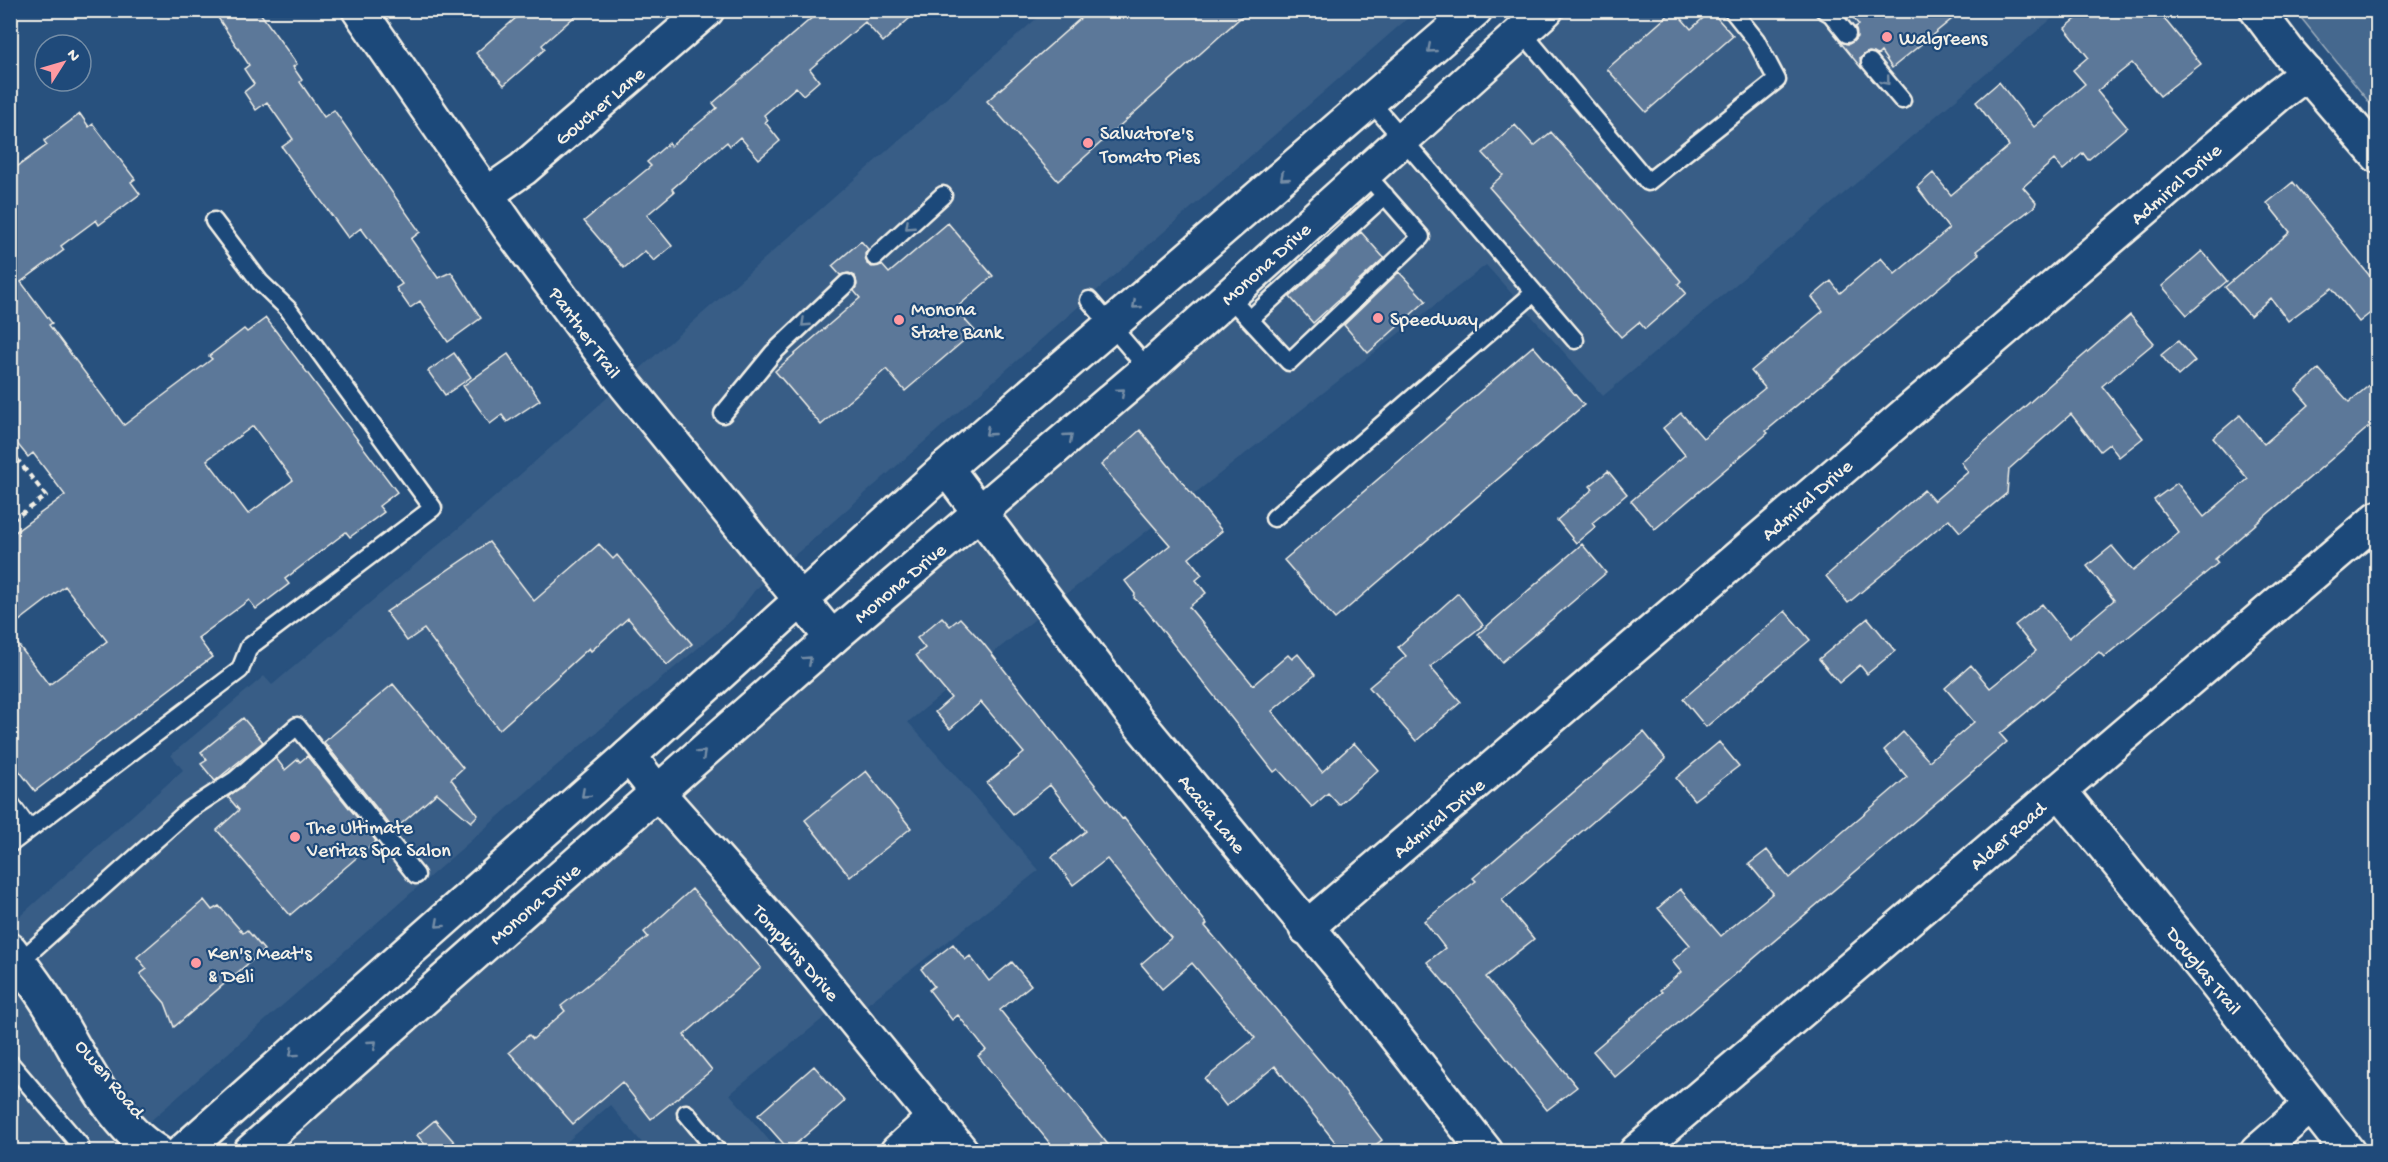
<svg xmlns="http://www.w3.org/2000/svg" width="2388" height="1162" viewBox="0 0 2388 1162" font-family="'Gochi Hand',sans-serif">
<style>
.built{fill:#375d86}
.green{fill:#45688e;stroke:#9cacbb;stroke-width:1.5}
.building{fill:#5b7899;stroke:#f4f1e8;stroke-width:1.5;fill-rule:evenodd}
.lines{fill:none;stroke-linecap:round;stroke-linejoin:round}
.service-casing{stroke:#f4f1e8;stroke-width:21}
.minor-casing{stroke:#f4f1e8;stroke-width:38}
.tertiary-casing{stroke:#f4f1e8;stroke-width:38}
.path{stroke:#f4f1e8;stroke-width:4;stroke-dasharray:6 4.5;stroke-linecap:butt}
.service{stroke:#1f4a7a;stroke-width:16}
.minor{stroke:#1f4a7a;stroke-width:33}
.tertiary{stroke:#1f4a7a;stroke-width:33}
.oneway{stroke:#748da6}
.poi-dot{fill:#ff9aa2;stroke:#1f4a7a;stroke-width:2}
.labels{text-anchor:middle;stroke-width:4.5;stroke-linejoin:round;paint-order:stroke}
.poi-label{font-size:20px;fill:#f4f1e8;stroke:#1f4a7a;text-anchor:start}
.street-label{font-size:20px;fill:#f4f1e8;stroke:#1f4a7a}
</style>
<rect width="100%" height="100%" fill="#28517e"/>
<filter id="ink" filterUnits="userSpaceOnUse"><feTurbulence type="fractalNoise" baseFrequency=".0167" numOctaves="2"/><feDisplacementMap in="SourceGraphic" scale="12" xChannelSelector="R" yChannelSelector="G"/><feConvolveMatrix kernelMatrix="1 2 1 2 8 2 1 2 1" color-interpolation-filters="sRGB"/></filter>
<g filter="url(#ink)">
<path class="built" d="M1045 11H1416L755 590 733 619 555 767 116 1151H11L10 925 183 770 171 755 264 676 272 685 480 510Z
M1546 11H2061L1603 396 1486 265 1050 607 908 722 1039 870 852 1016 841 1004 730 1094 778 1151H649L610 1105 556 1151 250 1152Z"/>
<path class="green" d="M2296 11H2377V112L2302 19Z"/>
<path class="building" d="M213 10H258L297 64 293 67 302 80 300 82 324 117 334 110 420 232 411 239 438 278 451 272 481 318 448 342 420 301 410 308 396 288 402 284 361 228 348 238 282 147 293 139 267 102 256 110 244 92 254 84 244 69 249 65Z
M525 10H582L542 45 545 49 504 85 476 53Z
M821 10H919L883 42 865 22 810 69 819 81 803 95 796 87 764 115 768 120 765 122 780 141 759 159 740 137 730 146 727 142 672 189 674 192 647 215 672 246 654 261 645 251 624 268 584 221 651 166 647 162 669 143 671 146 717 108 713 103Z
M1090 10H1249L1058 181 987 101Z
M1674 10 1691 29 1711 11 1733 36 1646 112 1607 69Z
M1847 10H1963L1892 68 1881 52 1878 55 1869 52 1860 58 1862 69 1840 42 1849 44 1857 37 1855 27 1859 25Z
M2087 10H2157L2201 64 2160 96 2132 63 2097 91 2127 127 2088 160 2083 153 2063 170 2054 160 2023 187 2036 202 2035 206 1976 251 1979 254 1766 431 1768 433 1655 529 1631 501 1685 455 1663 428 1681 413 1703 438 1765 388 1751 371 1823 311 1812 297 1831 281 1840 293 1881 258 1895 274 1949 229 1917 187 1933 173 1951 195 2009 146 1976 102 1999 82 2034 127 2085 84 2073 70 2088 57 2065 28Z
M80 114 89 127 93 124 135 179 131 182 140 194 99 225 96 220 61 246 64 250 21 282 52 323 49 325 124 425 212 359 209 356 244 329 247 332 266 318 397 492 379 506 384 512 350 537 346 532 285 579 289 584 256 609 249 600 198 638 212 657 35 791 10 759V634L49 685 107 641 65 586 10 628V536L65 495 33 453 28 457 10 435V172L47 145 44 141ZM253 426 293 480 248 514 207 460Z
M1515 125 1534 146 1551 132 1681 281 1678 284 1686 293 1645 329 1639 322 1621 337 1489 187 1503 175 1483 153Z
M2293 182 2378 286V307L2359 322 2332 288 2288 321 2271 298 2250 316 2225 287 2290 232 2267 203Z
M948 223 993 276 955 309 975 331 905 391 886 369 821 425 775 371 860 298 854 291 857 285 855 276 849 273 840 275 832 266 861 241 868 249 865 254 867 264 872 267 882 265 889 273Z
M1361 232 1384 258 1313 323 1290 297Z
M2202 251 2227 281 2187 315 2162 286Z
M1399 272 1426 301 1368 353 1344 325Z
M2130 315 2154 343 2102 386 2143 438 2119 457 2109 444 2100 451 2071 414 2009 469 2007 493 1960 532 1949 519 1848 603 1826 576 1924 490 1934 501 1968 472 1961 462Z
M2178 341 2195 361 2178 376 2161 355Z
M1533 346 1584 405 1335 619 1284 560Z
M454 353 471 377 445 395 428 371Z
M508 354 540 400 507 422 502 415 490 424 463 386Z
M2319 369 2349 402 2378 378V419L2215 559 2218 563 2104 657 2099 652 2000 734 2007 742 1615 1077 1593 1051 1662 992 1660 990 1681 972 1672 961 1690 945 1658 908 1680 889 1721 936 1773 893 1749 864 1767 850 1789 878 1907 777 1884 750 1903 732 1929 761 1974 722 1945 688 1971 665 1990 688 2036 651 2015 625 2042 604 2069 638 2114 600 2087 566 2112 546 2133 571 2179 533 2154 500 2177 483 2204 517 2248 479 2213 438 2240 415 2264 444 2309 405 2296 390Z
M1140 430 1222 531 1189 558 1202 575 1196 580 1206 593 1189 607 1253 685 1288 655 1292 659 1298 654 1315 675 1272 711 1322 772 1354 743 1378 770 1339 805 1328 793 1312 807 1278 769 1274 772 1144 607 1134 598 1135 594 1125 581 1170 545 1101 465Z
M1608 471 1627 494 1592 523 1595 527 1576 543 1557 520 1593 489 1590 486Z
M489 542 534 601 599 544 613 559 617 555 692 644 667 665 628 618 591 651 589 648 499 730 424 629 407 641 386 612Z
M1582 544 1606 573 1502 662 1478 634Z
M1458 593 1483 625 1430 667 1461 702 1416 741 1369 687 1406 656 1398 647Z
M1785 611 1810 640 1706 727 1683 699Z
M942 617 950 626 960 618 983 643 1122 819 1124 818 1207 924 1205 926 1335 1079 1382 1140 1366 1152H1343L1275 1066 1226 1106 1205 1079 1255 1038 1192 963 1162 989 1141 964 1171 938 1107 859 1073 885 1052 857 1086 831 1050 785 1013 814 987 783 1024 753 981 702 950 729 935 712 951 698 920 661 916 655 925 648 917 638Z
M1868 618 1895 651 1867 674 1860 665 1839 683 1819 659Z
M393 684 463 768 451 779 478 815 471 822 437 793 394 830 324 742Z
M243 718 263 742 215 781 201 764 207 760 201 752Z
M1644 732 1666 759 1502 900 1534 939 1486 977 1577 1087 1547 1110 1448 985 1447 986 1427 962 1445 948 1424 921 1476 881 1473 878Z
M1719 742 1739 766 1694 800 1676 778Z
M307 756 376 841 290 915 217 830 239 810 228 797 276 758 285 770 298 759 300 762Z
M866 771 911 828 850 877 805 820Z
M692 889 761 968 684 1035 712 1070 651 1119 622 1082 573 1124 509 1052 529 1035 533 1039 565 1011 561 1006 648 937 644 932Z
M204 900 212 910 219 906 243 933 247 930 264 950 174 1027 165 1003 140 974 147 969 137 957Z
M953 944 965 960 970 956 989 981 1012 962 1031 985 1000 1010 1114 1152H1057L978 1056 986 1050 958 1015 952 1020 929 990 934 986 921 969Z
M814 1066 845 1101 789 1150 758 1115Z
M435 1120 463 1152H431L417 1135Z"/>
<g class="lines">
<g class="service-casing">
<path id="service" d="M1824 10 1831 14 1847 34
M1522 32 1648 182 1777 80 1756 40 1732 10
M1870 62 1902 100
M1371 102 1575 340
M875 257 943 195
M1228 296 1289 362 1421 237 1365 173
M1089 300 1148 369
M1250 319 1385 195
M723 414 773 353 847 283
M1274 518 1534 293
M10 803 29 829
M10 844 240 670 249 647 433 508 288 309 260 282 214 221
M19 962 189 810 235 780 297 726 416 875
M10 1063 80 1145 73 1152
M686 1113 718 1152"/>
</g>
<g class="minor-casing">
<path id="minor" d="M359 10 511 230 625 384 832 638
M487 194 523 169 707 10
M946 468 1139 723 1349 977 1486 1152
M629 756 658 793 793 945 962 1152
M2059 790 2213 980 2348 1152
M1306 928 2279 94 2307 73
M10 950C25 970 41 990 53 1011 80 1056 111 1125 157 1152
M897 1152 935 1117
M1636 1152 2378 518
M2257 1152 2311 1105"/>
</g>
<g class="tertiary-casing">
<path id="tertiary" d="M2257 10 2290 54 2378 156
M182 1152 629 756 946 468 1475 10
M250 1152 832 638 1148 369 1546 10"/>
</g>
<path class="path" d="M10 450 46 496 10 522"/>
<use href="#service" class="service"/>
<use href="#minor" class="minor"/>
<use href="#tertiary" class="tertiary"/>
</g>
<defs><path id="oneway-chevron" d="M-2-3.5L2.5 0L-2 3.5" fill="none" stroke-width="1.6" stroke-linecap="round" stroke-linejoin="round" transform="scale(1.5)"/></defs>
<g class="oneway">
<use href="#oneway-chevron" transform="translate(1431 49) rotate(139)"/>
<use href="#oneway-chevron" transform="translate(1886 81) rotate(51)"/>
<use href="#oneway-chevron" transform="translate(1284 177) rotate(139)"/>
<use href="#oneway-chevron" transform="translate(909 226) rotate(137)"/>
<use href="#oneway-chevron" transform="translate(1136 305) rotate(139)"/>
<use href="#oneway-chevron" transform="translate(805 323) rotate(137)"/>
<use href="#oneway-chevron" transform="translate(1121 392) rotate(-41)"/>
<use href="#oneway-chevron" transform="translate(989 432) rotate(139)"/>
<use href="#oneway-chevron" transform="translate(1069 437) rotate(-41)"/>
<use href="#oneway-chevron" transform="translate(808 660) rotate(-42)"/>
<use href="#oneway-chevron" transform="translate(702 754) rotate(-42)"/>
<use href="#oneway-chevron" transform="translate(585 794) rotate(138)"/>
<use href="#oneway-chevron" transform="translate(439 924) rotate(138)"/>
<use href="#oneway-chevron" transform="translate(373 1044) rotate(-41)"/>
<use href="#oneway-chevron" transform="translate(293 1053) rotate(138)"/>
</g>
</g>
<g class="poi-dot">
<circle cx="1887" cy="37" r="6"/>
<circle cx="1088" cy="143" r="6"/>
<circle cx="1378" cy="318" r="6"/>
<circle cx="899" cy="320" r="6"/>
<circle cx="295" cy="837" r="6"/>
<circle cx="196" cy="963" r="6"/>
</g>
<g class="labels">
<g class="poi-label">
<text x="1899" y="44">Walgreens</text>
<text x="1100" y="139">Salvatore's<tspan x="1100" dy="23">Tomato Pies</tspan></text>
<text x="911" y="315">Monona<tspan x="911" dy="23">State Bank</tspan></text>
<text x="1390" y="325">Speedway</text>
<text x="307" y="833">The Ultimate<tspan x="307" dy="23">Veritas Spa Salon</tspan></text>
<text x="208" y="959">Ken's Meat's<tspan x="208" dy="23">&amp; Deli</tspan></text>
</g>
<g class="street-label">
<text transform="translate(599 105) rotate(-40)" y="7">Goucher Lane</text>
<text transform="translate(2175 183) rotate(-41)" y="7">Admiral Drive</text>
<text transform="translate(1265 263) rotate(-42)" y="7">Monona Drive</text>
<text transform="translate(586 332) rotate(54)" y="7">Panther Trail</text>
<text transform="translate(1806 499) rotate(-41)" y="7">Admiral Drive</text>
<text transform="translate(899 582) rotate(-40)" y="7">Monona Drive</text>
<text transform="translate(1213 813) rotate(51)" y="7">Acacia Lane</text>
<text transform="translate(1438 817) rotate(-40)" y="7">Admiral Drive</text>
<text transform="translate(2007 835) rotate(-41)" y="7">Alder Road</text>
<text transform="translate(534 903) rotate(-41)" y="7">Monona Drive</text>
<text transform="translate(797 952) rotate(49)" y="7">Tompkins Drive</text>
<text transform="translate(2205 970) rotate(51)" y="7">Douglas Trail</text>
<text transform="translate(111 1078) rotate(50)" y="7">Owen Road</text>
</g>
</g>
<rect width="2388" height="1162" fill="none" stroke="#1f4a7a" stroke-width="36"/>
<rect x="18" y="18" width="2352" height="1126" fill="none" stroke="#f4f1e8" stroke-width="2" filter="url(#ink)"/>
<g transform="translate(63 63) rotate(53)"><circle r="28" fill="#1f4a7a" stroke="#748da6" stroke-width="1.5"/>
<path d="M0-4.5L10 22L0 15L-10 22Z" fill="#ff9aa2"/>
<text y="-9" font-size="16" font-weight="bold" text-anchor="middle" fill="#f4f1e8">N</text>
</g>
</svg>
